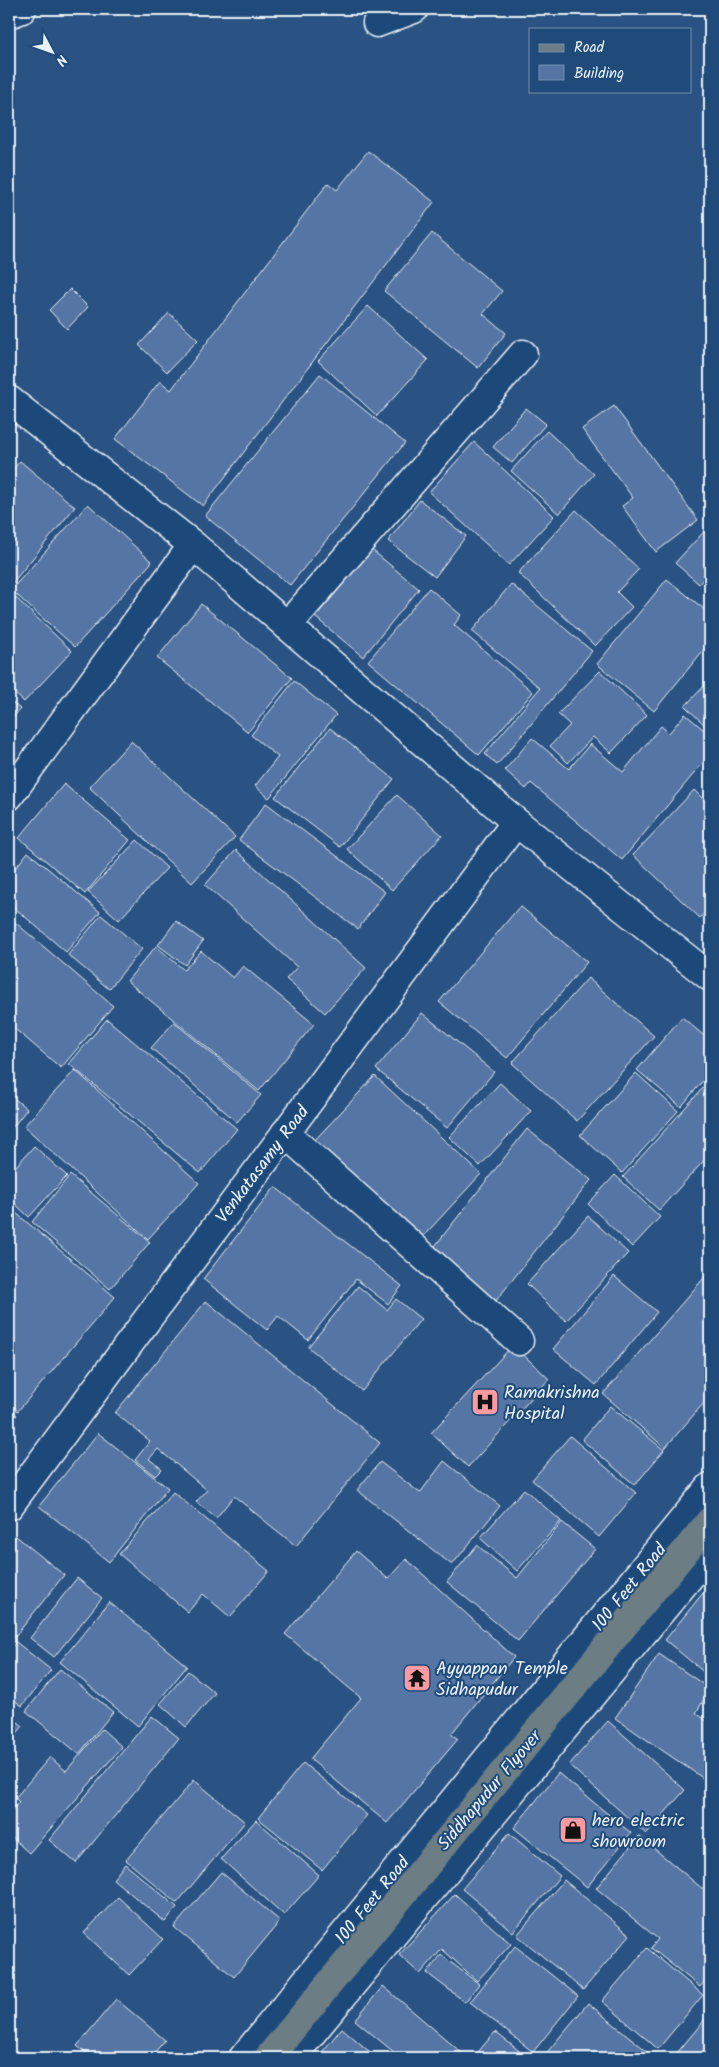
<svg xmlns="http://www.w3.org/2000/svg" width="719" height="2067" viewBox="0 0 719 2067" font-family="Kalam,sans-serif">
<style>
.building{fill:#5574a4;stroke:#e8f1f8}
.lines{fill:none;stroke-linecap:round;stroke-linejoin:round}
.minor-casing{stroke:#e8f1f8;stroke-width:31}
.secondary-casing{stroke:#e8f1f8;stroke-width:31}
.primary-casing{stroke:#e8f1f8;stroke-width:31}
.minor{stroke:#1f4a7a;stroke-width:28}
.secondary{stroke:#1f4a7a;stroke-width:28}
.primary{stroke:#6c7e84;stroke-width:28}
.labels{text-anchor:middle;stroke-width:4;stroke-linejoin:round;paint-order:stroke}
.street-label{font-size:18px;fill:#e8f1f8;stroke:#1f4a7a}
.poi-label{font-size:18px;fill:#e8f1f8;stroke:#1f4a7a;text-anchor:start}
</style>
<rect width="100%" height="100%" fill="#2a5282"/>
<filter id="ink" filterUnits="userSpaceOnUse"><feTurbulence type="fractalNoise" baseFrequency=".02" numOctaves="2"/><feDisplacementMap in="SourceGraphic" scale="10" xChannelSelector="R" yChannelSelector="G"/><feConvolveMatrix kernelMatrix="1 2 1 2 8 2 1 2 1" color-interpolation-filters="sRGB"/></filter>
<g filter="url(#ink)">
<path class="building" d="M368 151 434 202 203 506 115 439 160 381 171 390 328 183 337 190Z
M432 233 502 291 483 314 506 333 478 368 384 291Z
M70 289 88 307 67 329 49 310Z
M368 306 428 360 377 416 318 361Z
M169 313 198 340 167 372 139 345Z
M320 374 405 443 290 585 205 516Z
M614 406 698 520 656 552 622 506 633 498 582 429Z
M526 408 546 424 512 463 493 447Z
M547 431 594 474 559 514 511 471Z
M474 442 554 516 509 565 429 492Z
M20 461 75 507 9 587V474Z
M420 500 466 536 435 577 388 541Z
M88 504 152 562 75 647 11 590Z
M576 510 639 569 617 592 632 607 595 646 518 573Z
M710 525V571L699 584 675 563Z
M372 550 419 589 363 657 315 617Z
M667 579 710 614V642L654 711 597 664Z
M511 584 592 651 497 765 485 754 540 688 472 631Z
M429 588 461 615 454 625 533 692 479 755 368 661Z
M15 597 72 651 24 702 9 688V604Z
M201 604 292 678 248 732 157 658Z
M600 671 647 715 611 753 593 737 568 763 550 746 570 725 558 714Z
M710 680V730L685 706Z
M294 681 336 715 269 798 255 786 278 757 251 735Z
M9 700 20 709 9 723Z
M685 714 710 735V763L706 759 622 860 531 783 526 789 505 770 532 738 569 769 590 744 623 772 661 726 669 733Z
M330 728 394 779 340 847 275 797Z
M131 741 235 837 192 883 89 787Z
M64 784 130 840 85 894 19 838Z
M694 790 710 806V907L700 918 633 855Z
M397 795 442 835 392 890 347 849Z
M266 803 385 892 358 929 239 840Z
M137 840 167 868 119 920 88 892Z
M236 850 366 968 325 1013 286 979 297 967 205 885Z
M28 852 100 912 66 952 9 903V876Z
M520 906 587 962 507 1058 439 1002Z
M101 915 142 949 109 989 68 955Z
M9 917 113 1006 61 1068 9 1024Z
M176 921 203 941 185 965 158 945Z
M156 946 184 970 201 951 233 978 243 966 314 1024 259 1091 127 981Z
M588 978 654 1036 577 1121 512 1063Z
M422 1013 494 1072 447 1128 376 1069Z
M682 1017 710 1041V1072L681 1107 637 1070Z
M107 1019 237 1129 200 1173 69 1064Z
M174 1022 261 1095 237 1122 151 1048Z
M75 1070 199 1183 148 1239 24 1126Z
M636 1073 678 1111 622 1173 580 1135Z
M375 1076 481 1174 418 1242 312 1143Z
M710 1080V1154L659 1210 623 1177Z
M500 1083 531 1111 480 1166 449 1137Z
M9 1094 27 1109 9 1132Z
M527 1129 591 1180 495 1302 431 1251Z
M34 1146 67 1176 29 1217 9 1198V1174Z
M70 1175 150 1242 110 1289 32 1222Z
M615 1175 660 1217 632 1247 588 1204Z
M275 1187 402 1286 388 1304 356 1279 308 1340 278 1316 267 1330 203 1279Z
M9 1207 115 1297 18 1411 9 1403Z
M588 1216 628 1253 566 1321 527 1284Z
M710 1271V1396L665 1448 603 1394Z
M614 1276 657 1312 596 1385 553 1349Z
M358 1286 387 1310 396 1299 421 1319 362 1391 308 1347Z
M206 1301 380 1443 296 1546 234 1496 216 1518 196 1502 207 1490 158 1449 149 1459 162 1469 155 1476 135 1460 150 1441 115 1413Z
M513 1345 549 1379 468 1467 431 1433Z
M610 1406 664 1450 635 1485 582 1440Z
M9 1409 17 1415 9 1425Z
M98 1433 168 1488 109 1562 39 1506Z
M570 1436 636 1493 599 1537 532 1480Z
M444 1461 500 1506 452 1565 357 1490 380 1462 420 1493Z
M524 1489 561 1521 517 1571 480 1538Z
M173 1492 269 1571 230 1617 203 1594 188 1612 119 1554Z
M562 1522 595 1549 518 1641 447 1582 477 1545 517 1578Z
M16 1536 64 1575 9 1644V1545Z
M356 1551 388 1579 406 1559 514 1657 451 1734 458 1739 387 1823 310 1759 361 1698 285 1634Z
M77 1578 102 1598 54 1657 30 1638Z
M707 1588 710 1590V1670L706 1674 665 1640Z
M109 1602 187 1666 138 1726 60 1662Z
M16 1642 51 1670 22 1706 9 1696V1651Z
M659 1654 710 1689 696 1713 710 1723V1776L707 1781 615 1718Z
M60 1669 113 1712 79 1754 26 1711Z
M188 1671 215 1693 186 1727 160 1704Z
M9 1715 23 1726 9 1743Z
M152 1716 179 1738 76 1863 49 1840Z
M608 1721 685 1790 646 1834 569 1765Z
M102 1729 122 1747 29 1853 9 1835V1813L19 1802 15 1798 50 1757 66 1771Z
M303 1763 367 1815 322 1870 258 1818Z
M558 1773 631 1833 587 1887 514 1828Z
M194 1780 245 1822 177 1903 126 1860Z
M710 1789V1800L705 1796Z
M256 1820 319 1875 284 1915 221 1859Z
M509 1833 560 1876 513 1932 462 1889Z
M639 1836 710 1895V1975L700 1987 651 1948 658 1939 596 1888Z
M125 1864 177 1907 165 1922 113 1879Z
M221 1872 280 1921 234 1977 174 1927Z
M564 1880 630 1935 583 1990 517 1935Z
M455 1894 511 1944 477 1981 442 1949 420 1974 399 1955Z
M118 1897 163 1939 129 1975 84 1933Z
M515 1946 578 1996 533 2052 470 2002Z
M647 1948 703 1995 658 2049 602 2001Z
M441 1955 479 1984 465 2002 427 1973Z
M383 1986 468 2058H401L355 2020Z
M116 1999 165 2040 150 2058H92L77 2046Z
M588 2003 648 2052 643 2058H603L600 2056 598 2058H547L544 2056Z
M710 2013V2058H683L677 2053Z
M342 2028 377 2058H317Z
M495 2032 527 2057 526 2058H473Z"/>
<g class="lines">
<g class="minor-casing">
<path id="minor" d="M9 14 22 9
M377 23 414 9
M9 400 193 545 516 822 710 977
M287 626 523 354
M9 796 193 545
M285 1133 519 1341
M9 1506 516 822"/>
</g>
<g class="secondary-casing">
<path id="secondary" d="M243 2058 710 1487
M291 2058 710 1552"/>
</g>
<g class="primary-casing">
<path id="primary" d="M268 2058 710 1521"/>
</g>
<use href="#minor" class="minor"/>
<use href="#secondary" class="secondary"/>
<use href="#primary" class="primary"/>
</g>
</g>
<defs>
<g id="hospital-square" transform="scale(1.4375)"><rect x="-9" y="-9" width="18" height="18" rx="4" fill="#ff9aa2" stroke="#1f4a7a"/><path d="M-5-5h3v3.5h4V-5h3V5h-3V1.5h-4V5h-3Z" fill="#111"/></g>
<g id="temple-square" transform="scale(1.4375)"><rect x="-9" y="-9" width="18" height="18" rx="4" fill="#ff9aa2" stroke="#1f4a7a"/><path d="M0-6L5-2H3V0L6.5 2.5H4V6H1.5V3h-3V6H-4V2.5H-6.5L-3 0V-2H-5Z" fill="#111"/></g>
<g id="shop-square" transform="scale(1.4375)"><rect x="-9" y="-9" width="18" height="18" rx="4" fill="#ff9aa2" stroke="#1f4a7a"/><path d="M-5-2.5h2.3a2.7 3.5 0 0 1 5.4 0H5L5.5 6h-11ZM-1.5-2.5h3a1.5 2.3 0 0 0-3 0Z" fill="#111"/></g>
</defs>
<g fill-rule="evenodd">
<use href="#hospital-square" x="485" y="1402"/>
<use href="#temple-square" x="417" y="1678"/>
<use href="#shop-square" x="573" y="1830"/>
</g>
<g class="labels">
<g class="street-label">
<text transform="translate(262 1164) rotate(-53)" y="6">Venkatasamy Road</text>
<text transform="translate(629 1587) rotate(-51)" y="6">100 Feet Road</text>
<text transform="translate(489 1790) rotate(-50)" y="6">Siddhapudur Flyover</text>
<text transform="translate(372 1900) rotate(-51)" y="6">100 Feet Road</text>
</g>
<g class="poi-label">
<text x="504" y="1398">Ramakrishna<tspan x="504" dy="21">Hospital</tspan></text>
<text x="436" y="1674">Ayyappan Temple<tspan x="436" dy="21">Sidhapudur</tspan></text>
<text x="592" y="1826">hero electric<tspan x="592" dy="21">showroom</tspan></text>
</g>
</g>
<rect width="719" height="2067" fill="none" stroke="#1f4a7a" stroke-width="30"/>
<rect x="15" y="15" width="689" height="2037" fill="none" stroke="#e8f1f8" stroke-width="2" filter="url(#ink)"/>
<rect x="529" y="28" width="162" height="65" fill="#1f4a7a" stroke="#6f8dac"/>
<rect x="539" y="44" width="25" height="8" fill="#6c7e84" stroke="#6f8dac"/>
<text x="574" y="52" font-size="15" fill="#e8f1f8">Road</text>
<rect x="539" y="65" width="25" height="15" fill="#5574a4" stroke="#6f8dac"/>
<text x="574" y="78" font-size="15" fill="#e8f1f8">Building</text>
<g transform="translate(52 52) rotate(131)" stroke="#1f4a7a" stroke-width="4" paint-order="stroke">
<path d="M0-4L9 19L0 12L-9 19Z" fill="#e8f1f8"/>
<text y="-8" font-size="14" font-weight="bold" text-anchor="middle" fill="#e8f1f8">N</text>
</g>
</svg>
